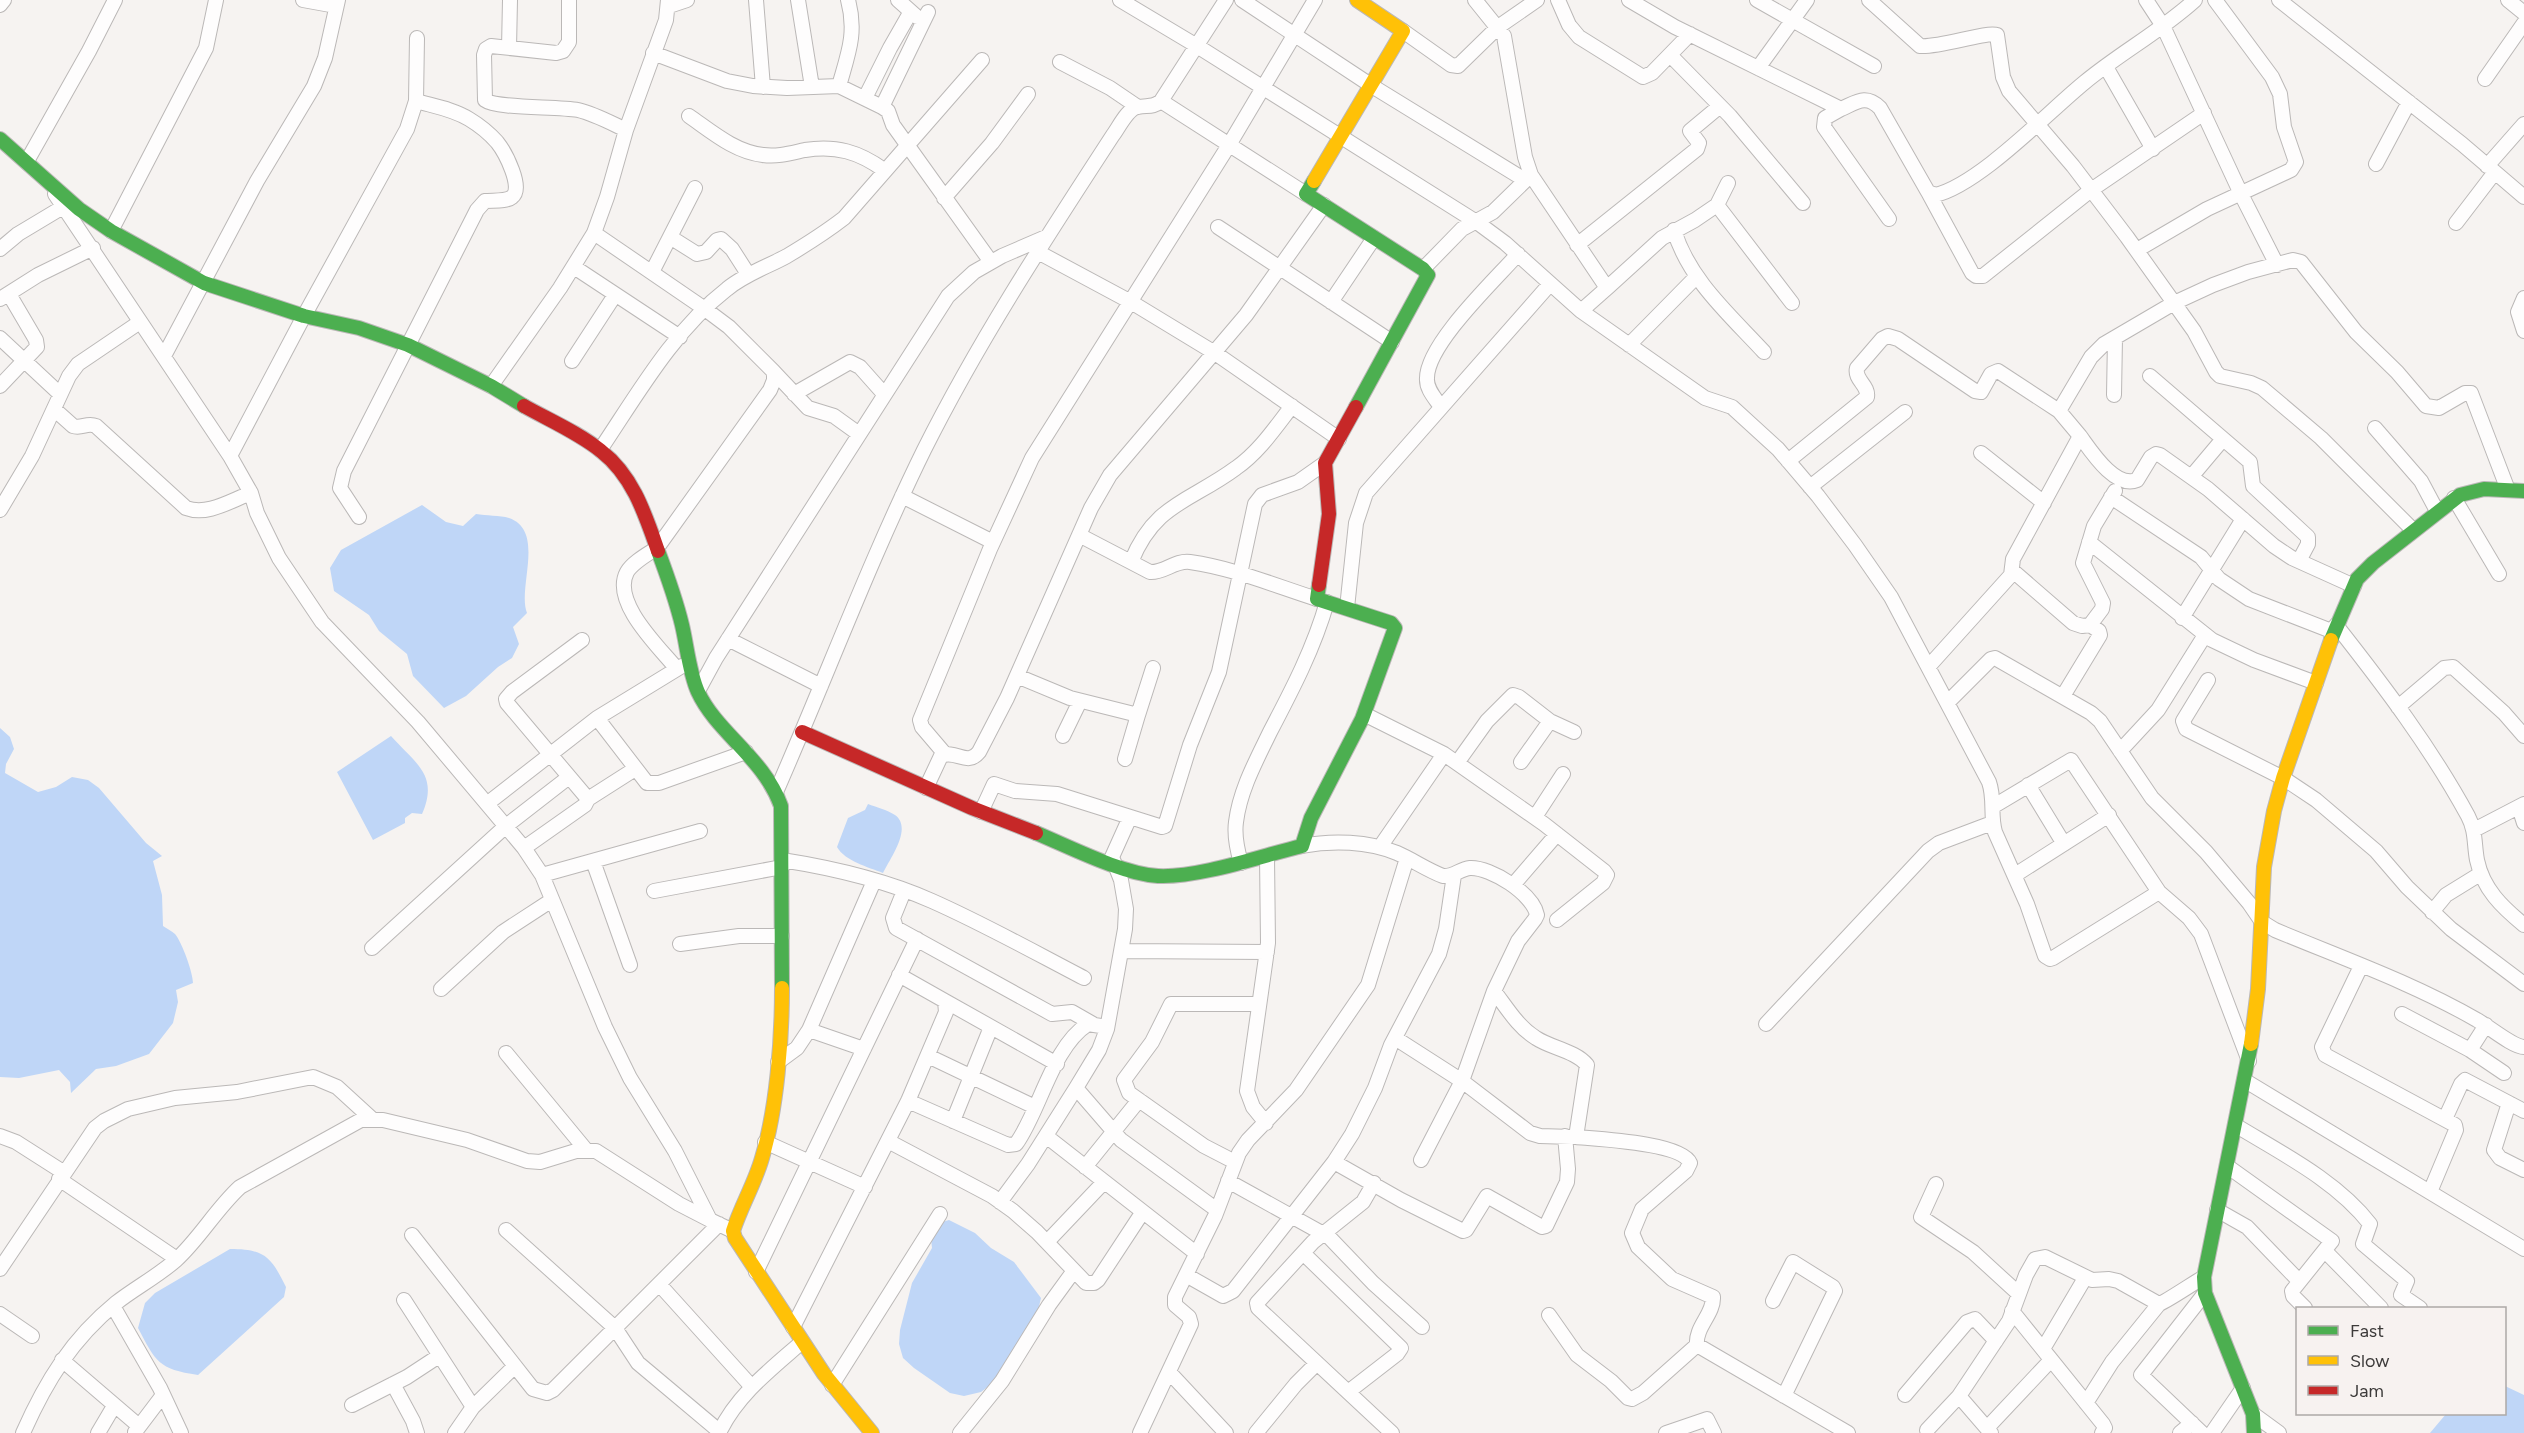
<svg xmlns="http://www.w3.org/2000/svg" width="2524" height="1433" viewBox="0 0 2524 1433" font-family="Figtree,sans-serif">
<style>
.water{fill:#bfd6f7}
.lines{fill:none;stroke-linecap:round;stroke-linejoin:round}
.street-casing{stroke:#bbb8b7;stroke-width:16}
.fast-casing{stroke:#bbb8b7;stroke-width:16}
.slow-casing{stroke:#bbb8b7;stroke-width:16}
.jam-casing{stroke:#bbb8b7;stroke-width:16}
.street{stroke:#fefdfd;stroke-width:14}
.fast{stroke:#4caf50;stroke-width:14}
.slow{stroke:#ffc107;stroke-width:14}
.jam{stroke:#c62828;stroke-width:14}
</style>
<rect width="100%" height="100%" fill="#f6f3f1"/>
<path class="water" d="M422 505 446 522 463 526 476 514C486 516 500 515 509 518 546 531 517 588 527 613L513 627 519 644 512 658 498 667 466 696 444 708 413 676 407 654 379 631 369 615 334 591 330 568 341 550Z
M0 728 10 737 14 749 6 764 5 773 38 792 56 787 72 777 88 780 99 788 146 843 162 856 153 861 162 895 163 926C167 929 172 931 175 934 182 942 193 973 193 983L176 990 178 1002 173 1023 149 1054 116 1066 96 1069 71 1093 70 1082 59 1070 19 1078 0 1077Z
M391 736C416 764 439 775 422 814L412 813 405 818V823L373 840 337 772Z
M868 804C876 807 887 810 895 815 913 828 890 858 883 873 868 867 845 861 837 847L848 818 865 810Z
M949 1220 975 1233 991 1248 1014 1262 1041 1298 1036 1319 1002 1376 981 1392 964 1396 950 1393 914 1368 903 1358 899 1344 900 1330 912 1283 932 1248 931 1239 939 1223Z
M230 1249C265 1249 271 1257 286 1287L284 1297 198 1375C158 1369 156 1362 138 1328L145 1303 155 1293Z
M2505 1386 2524 1395V1433H2430L2446 1414H2504Z"/>
<g class="lines">
<g class="street-casing">
<path id="street" d="M303 0 336 6
M569 0V42L563 51 556 53 491 46 486 49 484 55 485 100C497 109 558 106 578 110 595 114 611 123 626 130
M756 0 763 87
M798 0 812 87
M898 0 917 17
M1120 0 1197 46 1478 223 1505 243 1581 311
M1242 0 1372 86 1525 180
M1475 0 1504 36 1525 157 1531 175 1607 288 1581 311 1705 398 1732 407 1778 449 1818 496 1855 545 1891 597 1989 782C1995 799 1990 815 1995 832L2027 904 2045 956 2050 959 2053 958 2159 892 2189 918 2201 934 2249 1061
M1558 0 1569 25 1579 37 1643 77 1652 73 1690 34
M1629 0 1675 27 1841 109C1857 102 1866 94 1880 108L1928 192 1935 195C1979 185 2048 112 2085 82 2120 53 2161 31 2195 0
M1757 0 1874 66
M1869 0 1920 46C1939 48 1987 31 1997 35L2003 77 2009 91 2073 166 2127 237 2194 331 2216 372 2220 376 2251 383 2262 388 2321 438 2413 530
M2146 0 2163 26 2241 194 2277 265
M2279 0 2462 144 2524 197
M2508 0 2524 13
M0 5 4 0
M669 6 687 0
M1403 31 1451 65 1458 66 1498 27 1537 0
M509 48 510 0
M653 53 727 81 753 86 787 88 839 86 882 107 888 111 893 125 991 262
M1670 55 1730 116 1803 203
M1060 62 1110 88 1138 107
M2106 67 2153 149
M1758 68 1807 0
M2485 79 2524 23
M839 86C848 54 857 33 848 0
M865 98 890 48 910 13
M1161 101 1306 194
M882 107 928 12
M1841 109 1825 118 1824 127 1889 219
M689 116C712 132 735 152 763 155 778 157 791 153 805 150 836 145 859 152 884 170
M27 161 89 51 115 0
M2376 164 2409 102
M2487 166 2524 124
M1928 192 1972 273 1976 276H1983L2091 190 2204 113
M55 194 230 456 251 493 257 513 279 558 322 622 418 722 524 848 542 875 605 1027 630 1078 675 1151 710 1220 733 1231
M944 198 992 143 1028 94
M1717 205 1792 303
M2456 223 2495 172
M1218 227 1392 342
M1674 230C1689 280 1730 315 1764 352
M111 231 206 48 216 0
M594 233 705 309 729 327 774 372V380L770 390 657 548C648 554 633 562 627 572 611 602 659 647 677 669
M670 237 697 254 706 252 717 240 721 239 732 249 748 274
M1577 245 1697 149 1699 143 1690 131 1720 106
M0 249 18 234 63 207
M2137 250 2207 209 2291 170 2296 162 2284 127 2280 94 2272 77 2215 0
M1036 251 1131 302 1215 353 1339 439
M574 267 680 337
M1423 269 1462 229 1493 212 1531 175
M652 272 695 188
M1607 288 1662 238 1695 220 1717 205 1728 183
M2524 298 2518 312 2524 331
M0 299 38 275 93 248
M1331 302 1374 238
M0 338 60 394
M1629 345 1696 277
M164 356 257 181 314 86 325 58 338 0
M572 361 615 295
M774 372 808 408 834 416 859 434
M2150 376 2250 462 2253 486 2308 537V544L2299 561
M0 386 37 347 36 340 9 294
M491 386 560 288 594 233 607 197 626 130 666 20 668 0
M794 394 850 362 860 367 884 394
M2114 395 2115 338
M1441 407C1435 398 1426 389 1427 378 1427 344 1495 280 1518 254
M54 409 73 426C82 429 87 422 96 426L186 508C207 516 230 501 251 493
M2375 428 2421 481 2437 511
M2080 436C2091 451 2115 489 2137 480L2151 457 2156 454 2160 455 2208 489 2274 546 2292 558 2354 586
M600 450C637 395 673 331 727 289 745 274 767 267 787 256 807 244 826 232 844 218L982 60
M1981 453 2044 503
M230 456 304 316 407 129 416 101 417 38
M1788 461 1867 397C1869 385 1854 380 1857 368L1882 339 1888 336 1898 339 1975 391 1981 392 1991 374 1998 371 2059 411
M2191 477 2223 439
M1810 487 1905 412
M902 496 993 542
M2111 497 2201 557 2219 579 2249 599 2334 632
M2454 498 2499 574
M0 510 32 456 69 376 78 364 140 322
M359 517 340 488 344 471 477 210 485 201C492 200 506 202 512 197 524 188 505 152 497 142 489 133 479 125 469 119 453 109 433 106 416 101
M1079 535 1150 572C1164 573 1175 560 1190 562 1233 568 1276 586 1317 599
M2089 542 2212 640 2254 660 2316 683
M1131 562C1155 503 1190 502 1236 468 1259 452 1275 428 1292 406
M2013 571 2073 623 2082 626 2090 625
M1347 608 1356 523 1366 493 1550 284
M2182 618 2243 519
M2336 625C2384 686 2431 748 2468 816 2476 831 2474 844 2477 860 2483 889 2502 907 2524 925
M728 639 821 686
M1929 666 2011 575 2013 559 2080 436 2059 411 2091 357 2104 344 2174 303 2213 285 2248 272 2293 260 2301 262 2356 332 2397 372 2426 406 2439 408 2465 393H2471L2508 490
M1017 676 1070 698 1138 715 1153 668
M2208 680 2183 721 2186 729 2283 778 2316 800 2376 851 2407 887 2451 929 2524 984
M698 691 716 658 948 296 974 272 1002 256 1046 237
M2063 696 2100 635 2099 631 2090 625 2102 609 2103 603 2083 563 2094 526 2115 491
M1948 702 1991 659 1995 658 2091 713 2100 721 2152 798 2206 852 2249 903 2262 922 2275 930C2342 958 2413 983 2477 1020 2488 1026 2513 1047 2524 1047
M2398 707 2444 668 2453 667 2504 713 2524 736
M1364 714 1444 754 1544 824 1604 871 1607 875 1603 883 1557 920
M597 718 647 783H659L746 752
M1063 736 1080 701
M2120 751 2158 710 2205 635
M945 754 922 727 920 720 990 549 1032 458 1229 145 1315 0
M1125 759 1138 715
M1521 762 1550 721
M1457 763 1487 721 1513 695 1519 697 1550 721 1574 732
M2028 785 2064 844
M926 788 941 756C956 749 967 767 979 752L1007 698 1091 508 1110 475 1246 315 1324 205
M776 792C826 678 869 562 924 450 979 340 1046 238 1113 135 1119 127 1128 108 1138 107 1148 105 1152 108 1161 101L1226 0
M588 799 635 769
M488 803 597 718 682 666
M1994 806 2071 760 2159 892
M2519 807 2524 823
M981 812 994 784 1015 791 1057 794 1162 827 1165 826 1190 745 1219 672 1255 504 1262 495 1298 482 1325 463
M1535 817 1563 774
M2474 830 2524 804
M1302 846C1332 840 1368 841 1397 853 1413 860 1427 870 1443 876 1453 877 1460 869 1470 868 1491 867 1533 894 1537 915L1535 919 1518 941 1494 991C1507 1008 1518 1027 1536 1038 1551 1048 1576 1051 1587 1065L1576 1137C1598 1139 1682 1143 1690 1163L1686 1171 1642 1209 1632 1233 1638 1247 1672 1279 1713 1297C1714 1314 1695 1327 1697 1345
M1380 847 1444 754
M524 848 585 805 588 799 507 703 506 699 512 692 582 640
M782 860C833 868 885 880 932 901 984 924 1034 952 1084 978
M593 861 630 965
M1241 863C1237 849 1234 836 1236 822 1240 790 1256 761 1270 732 1292 690 1314 648 1327 602
M542 875 700 831
M2015 875 2109 815
M1513 885 1557 834
M654 891 782 867
M904 891 893 918 896 928 1052 1014 1072 1012 1093 1024
M2432 912 2446 895 2480 874
M680 944 739 936H782
M372 948 506 826 569 777
M1122 951 1267 952
M2361 966 2322 1047 2325 1055 2455 1125 2456 1130 2430 1192
M441 989 503 932 552 900
M945 1001 1057 1064
M2402 1014 2470 1050 2486 1025
M1766 1024 1928 851 1939 843 1992 823
M809 1030 864 1049
M1395 1038 1462 1081 1530 1133 1540 1136 1572 1137
M2470 1050 2504 1073
M506 1053 586 1150
M928 1056 1035 1107
M778 1062 797 1048 809 1030 874 881
M2244 1080 2524 1249
M1076 1088 1121 1140 1217 1210
M908 1101 1008 1145 1016 1144C1040 1111 1052 1047 1088 1024L1107 1027
M2509 1103 2494 1150 2500 1158 2524 1170
M2445 1119 2461 1084 2465 1080 2524 1111
M953 1121 991 1027
M1266 1123 1253 1107 1247 1091 1268 943 1267 857
M2235 1125C2281 1153 2337 1181 2370 1224L2363 1244 2407 1281 2401 1295 2420 1308
M0 1136 16 1142 63 1172
M1046 1136 1197 1254
M888 1141 992 1196 1013 1211 1037 1232 1086 1283H1094L1098 1280 1142 1213
M765 1142 865 1187
M1421 1160 1462 1081 1494 991
M1235 1162 1204 1146 1129 1093 1124 1080 1152 1042 1171 1004H1259
M1334 1162 1401 1200 1463 1231 1466 1230 1487 1196 1542 1227 1546 1226 1567 1182 1568 1169 1565 1136
M2227 1166 2332 1241 2292 1291 2293 1296 2305 1308
M1085 1167 1139 1100
M59 1179 177 1259
M1228 1181 1329 1237 1373 1283 1422 1327
M1374 1183 1363 1202 1313 1242 1257 1303 1258 1308 1392 1433
M1936 1184 1921 1217 1973 1252 2019 1294
M1000 1202 1028 1164 1076 1088 1099 1050 1107 1029 1125 929 1126 909 1121 880 1112 857 1130 817
M2217 1210 2247 1227 2299 1281
M506 1230 615 1328 638 1363 719 1431
M412 1235 533 1389 547 1393 553 1390 719 1224
M1047 1242 1104 1182
M2325 1251 2381 1308
M1303 1253 1401 1348 1397 1354 1348 1392
M0 1269 95 1128 104 1121 128 1109 175 1098 237 1092 313 1077 337 1087 372 1119
M756 1272 917 939
M1186 1275 1223 1296 1233 1291 1334 1162 1352 1134 1375 1088 1391 1045 1439 954 1446 929 1454 875
M659 1284 752 1387
M404 1300 473 1407
M1773 1301 1793 1262 1833 1287 1835 1291 1784 1396
M113 1306 160 1388 181 1433
M2012 1311 2103 1424 2105 1428 2102 1433
M0 1314 32 1336
M1549 1315 1577 1355 1611 1381 1628 1398 1632 1399 1643 1393 1697 1345 1848 1433
M793 1327 908 1101 946 1012 945 1001 899 975
M2043 1349 2085 1278
M62 1360 139 1426
M1169 1372 1226 1433
M393 1384 413 1421 417 1433
M832 1385 940 1214
M1905 1395 1967 1322 1975 1319 1996 1341
M2086 1403 2112 1362 2159 1304
M352 1405 407 1377 439 1356
M2253 1414 2279 1433
M1987 1428 2051 1360
M1927 1430 1959 1396
M135 1432 163 1395
M23 1433C46 1381 72 1339 116 1303 135 1288 158 1276 176 1260 200 1238 216 1209 240 1187L361 1120H383L467 1140 527 1161 540 1162 576 1151H596L679 1204 710 1220
M98 1433 114 1406
M455 1433 473 1407 515 1366
M719 1433C737 1395 771 1369 802 1342
M960 1433 1002 1381 1049 1305 1073 1272
M1140 1433 1191 1324 1189 1317 1175 1305V1297L1215 1216 1239 1153 1248 1140 1296 1090 1368 985 1407 858
M1256 1433 1296 1384 1317 1363
M1666 1433 1707 1419 1714 1433
M1991 1433 1959 1396 2009 1321 2026 1275 2035 1259 2045 1257 2092 1280 2109 1279 2118 1281 2159 1304C2164 1303 2195 1282 2204 1277
M2180 1433 2192 1423
M2202 1433 2141 1375 2205 1293
M2212 1433 2243 1388"/>
</g>
<g class="fast-casing">
<path id="fast" d="M0 139 79 209 111 231 204 283 304 316 359 328 408 345 491 386 524 406
M1314 181 1306 194 1423 269 1428 275 1356 407
M658 551C667 575 676 600 682 625 687 646 689 672 698 692 717 733 764 758 781 806L782 988
M2331 640 2357 579 2373 563 2460 495 2484 489 2524 491
M1036 833C1070 847 1122 874 1158 876 1198 878 1261 856 1302 846L1311 818 1362 719 1395 628 1391 623 1317 599 1319 585
M2251 1044 2204 1277 2205 1293 2253 1414 2254 1433"/>
</g>
<g class="slow-casing">
<path id="slow" d="M1314 181 1403 31 1357 0
M782 988C782 1040 777 1108 762 1158 755 1183 741 1206 733 1231L735 1238 824 1374 872 1433
M2251 1044 2258 989 2264 867 2274 811 2283 778 2331 640"/>
</g>
<g class="jam-casing">
<path id="jam" d="M524 406C549 420 579 433 601 451 633 476 645 514 658 551
M1319 585 1329 514 1325 463 1356 407
M802 732 972 808 1036 833"/>
</g>
<use href="#street" class="street"/>
<use href="#fast" class="fast"/>
<use href="#slow" class="slow"/>
<use href="#jam" class="jam"/>
</g>
<rect x="2296" y="1307" width="210" height="108" fill="#f7f2f0" stroke="#ada9a7" stroke-width="1.5"/>
<rect x="2308" y="1326" width="30" height="9" fill="#4caf50" stroke="#ada9a7" stroke-width="1.5"/>
<text x="2350" y="1337" font-size="18" fill="#3d3b3a">Fast</text>
<rect x="2308" y="1356" width="30" height="9" fill="#ffc107" stroke="#ada9a7" stroke-width="1.5"/>
<text x="2350" y="1367" font-size="18" fill="#3d3b3a">Slow</text>
<rect x="2308" y="1386" width="30" height="9" fill="#c62828" stroke="#ada9a7" stroke-width="1.5"/>
<text x="2350" y="1397" font-size="18" fill="#3d3b3a">Jam</text>
</svg>
